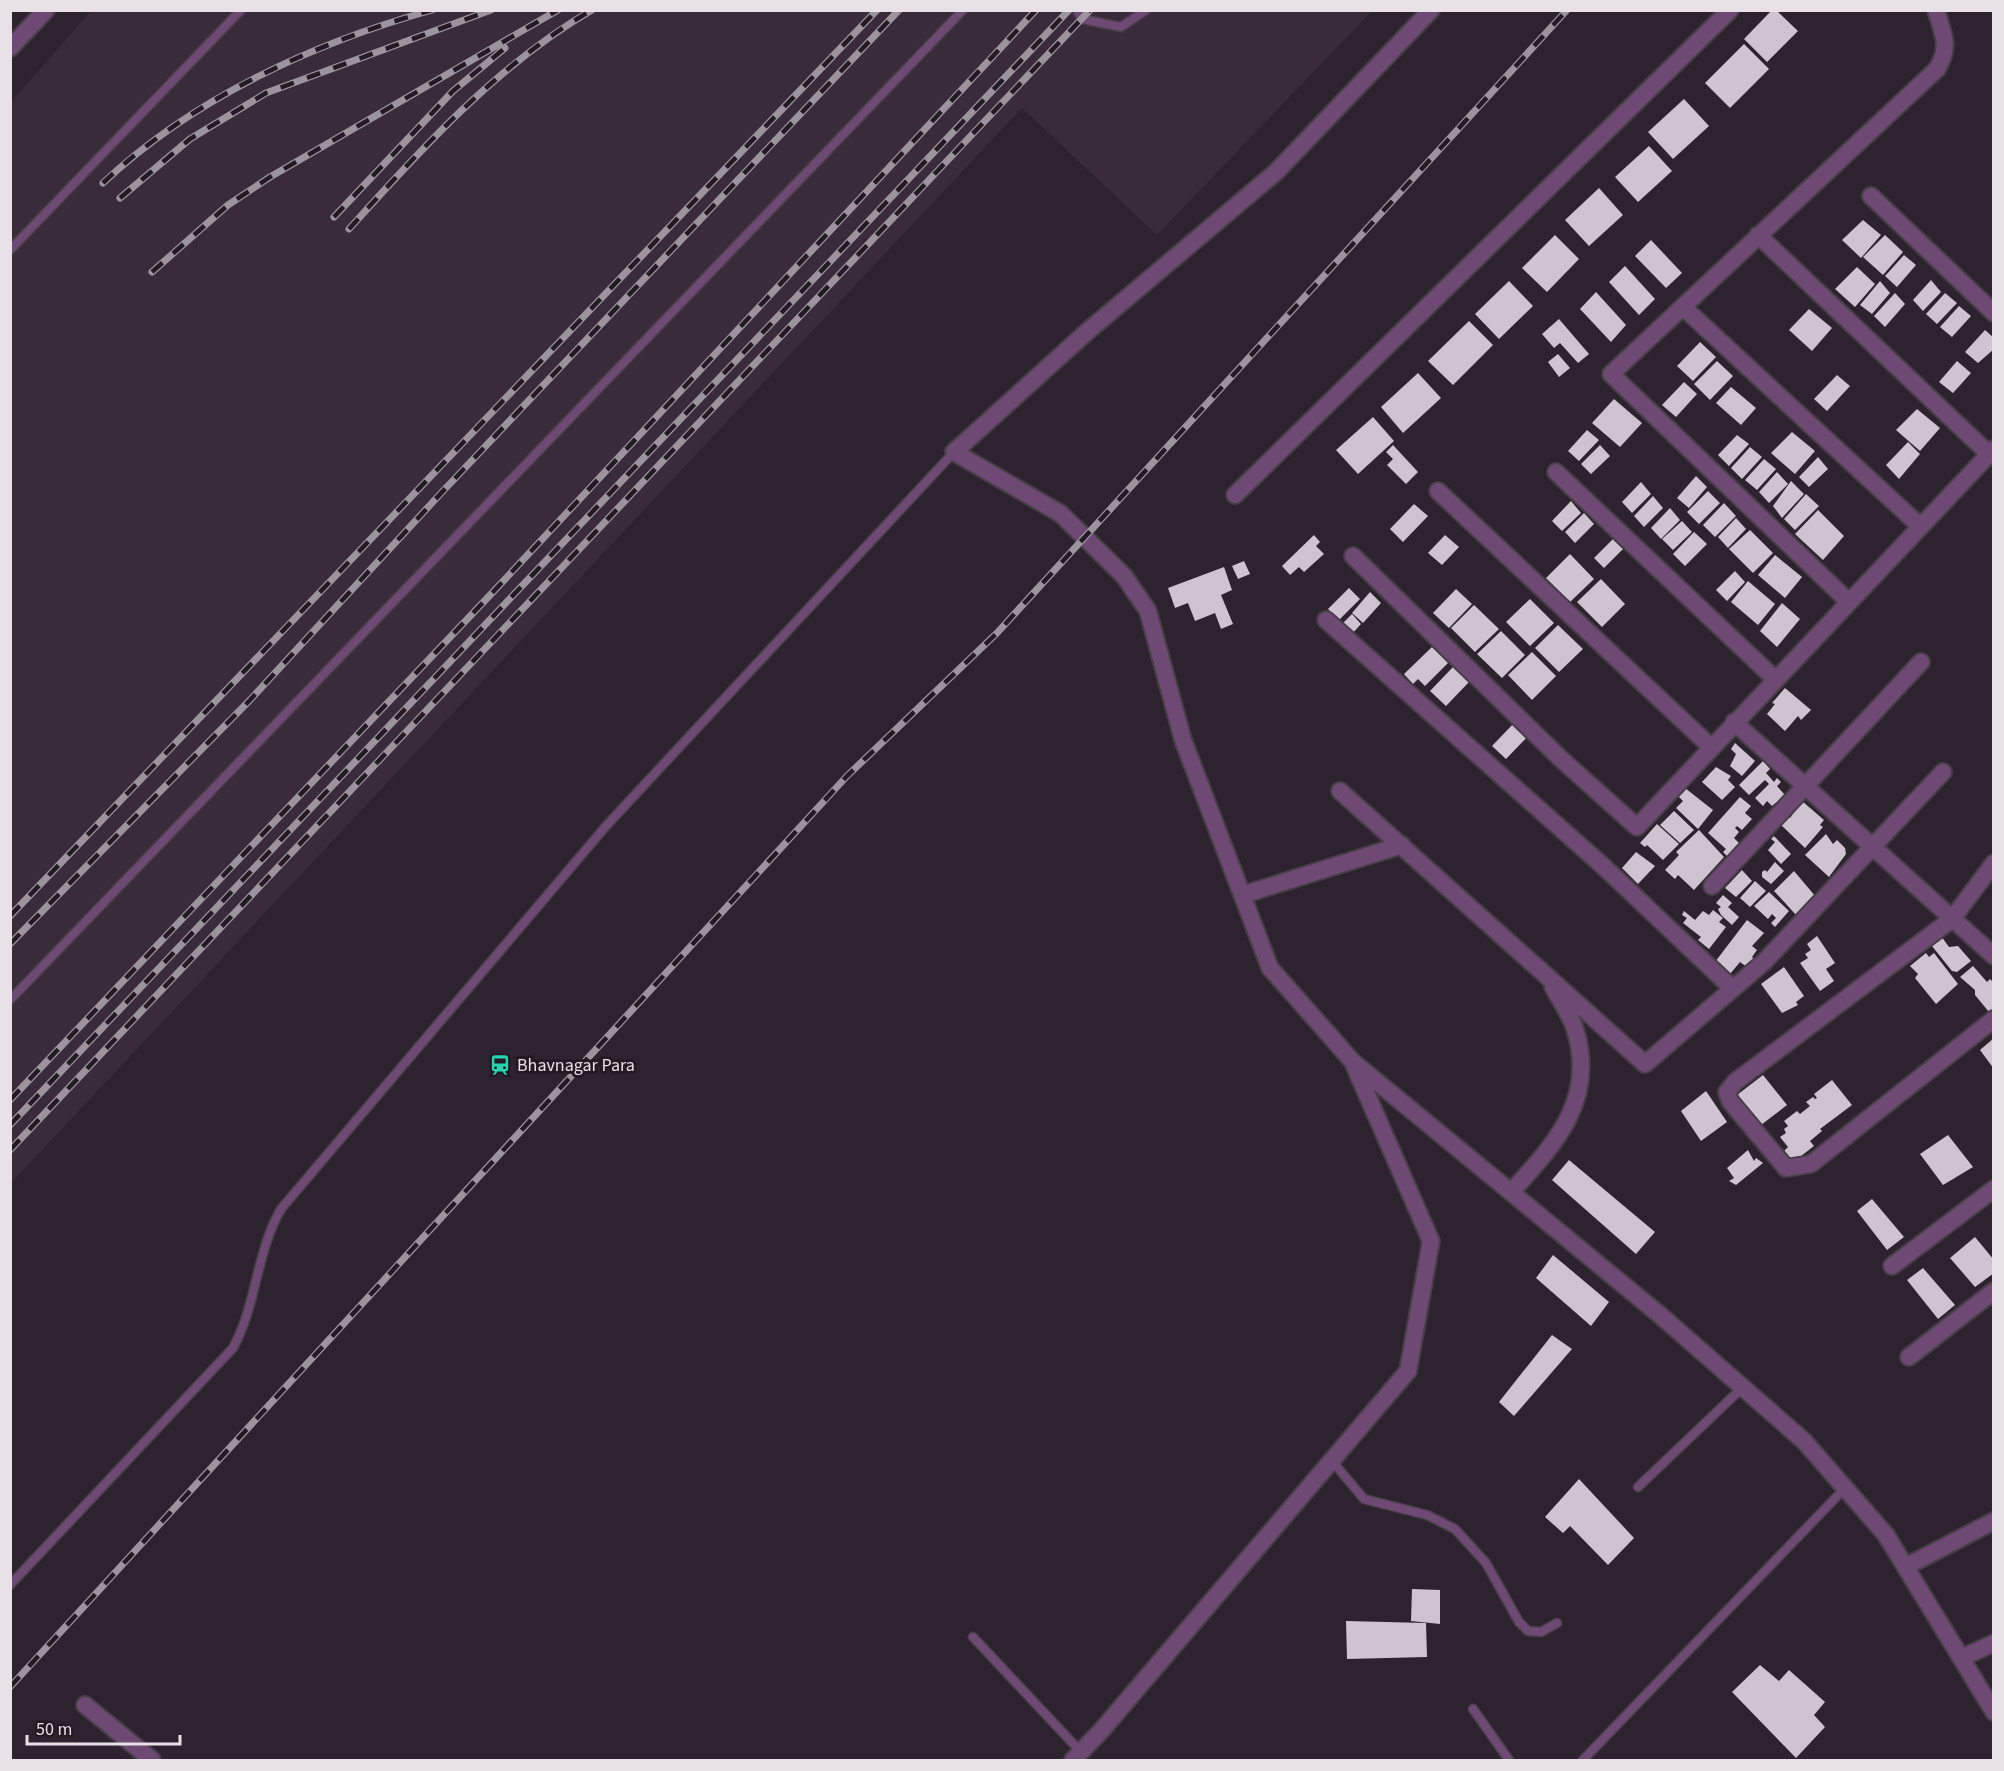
<svg xmlns="http://www.w3.org/2000/svg" width="2004" height="1771" viewBox="0 0 2004 1771" font-family="'Source Sans 3',sans-serif">
<style>
.built{fill:#392b3a}
.building{fill:#cfc2d1}
.lines{fill:none;stroke-linecap:round;stroke-linejoin:round}
.lane-casing{stroke:#473e48;stroke-width:11}
.street-casing{stroke:#473e48;stroke-width:20}
.lane{stroke:#6e4973;stroke-width:8}
.street{stroke:#6e4973;stroke-width:16}
.rail-casing{stroke:#9c949d;stroke-width:7}
.rail{stroke:#231a24;stroke-width:4.5;stroke-dasharray:14;stroke-linecap:butt}
.labels{text-anchor:middle;stroke-width:6;stroke-linejoin:round;paint-order:stroke}
.poi-label{font-size:18px;fill:#e8e1e8;stroke:#231a24;text-anchor:start}
</style>
<rect width="100%" height="100%" fill="#2d232e"/>
<path class="built" d="M91 11H1372L1157 235 1022 108 11 1183V102Z"/>
<path class="building" d="M1772 10H1776L1798 31 1767 62 1744 39Z
M1744 44 1769 69 1730 108 1705 83Z
M1684 99 1709 126 1673 159 1648 132Z
M1649 146 1672 171 1638 202 1615 177Z
M1599 188 1623 215 1589 246 1565 220Z
M1863 220 1881 235 1861 258 1842 240Z
M1555 235 1579 259 1547 292 1522 268Z
M1885 235 1903 252 1883 275 1863 257Z
M1651 240 1682 273 1666 288 1635 256Z
M1904 255 1916 265 1897 287 1885 276Z
M1625 266 1655 299 1639 315 1609 282Z
M1857 267 1875 284 1855 307 1835 289Z
M1931 280 1941 292 1923 311 1913 300Z
M1509 281 1533 306 1499 339 1475 314Z
M1880 281 1890 293 1872 314 1860 305Z
M1596 292 1626 325 1611 342 1580 309Z
M1895 293 1905 304 1885 327 1874 316Z
M1945 293 1957 303 1937 324 1926 314Z
M1959 306 1971 316 1952 337 1940 327Z
M1809 309 1832 328 1812 351 1789 330Z
M1559 319 1589 354 1578 363 1560 343 1554 348 1542 334Z
M1469 321 1493 345 1453 385 1428 361Z
M1985 330 1994 338V349L1978 363 1965 352Z
M1700 342 1716 357 1693 381 1677 366Z
M1558 354 1570 368 1559 377 1548 362Z
M1717 361 1733 376 1710 400 1694 384Z
M1957 361 1971 373 1953 393 1939 382Z
M1418 373 1441 398 1403 433 1381 407Z
M1837 375 1850 386 1827 411 1814 399Z
M1684 382 1697 394 1676 417 1662 405Z
M1731 387 1756 408 1741 425 1716 403Z
M1614 399 1642 423 1620 447 1592 423Z
M1917 409 1940 428 1920 451 1896 430Z
M1373 417 1394 441 1358 474 1336 450Z
M1587 430 1599 440 1579 461 1568 451Z
M1792 432 1815 451 1795 474 1771 453Z
M1737 435 1749 444 1729 466 1718 455Z
M1908 442 1920 454 1899 479 1886 465Z
M1393 445 1418 472 1406 484 1387 465 1393 459 1386 452Z
M1600 445 1610 456 1591 474 1581 464Z
M1750 447 1762 457 1742 479 1731 468Z
M1818 457 1828 469 1809 487 1799 477Z
M1764 459 1776 469 1757 490 1745 480Z
M1777 472 1788 484 1769 503 1759 492Z
M1696 476 1707 487 1689 508 1677 498Z
M1791 481 1804 494 1782 518 1773 506Z
M1641 482 1651 494 1632 513 1622 502Z
M1708 491 1720 503 1699 524 1687 512Z
M1806 494 1819 506 1795 530 1784 519Z
M1653 496 1663 508 1644 527 1634 516Z
M1571 501 1581 513 1562 531 1552 521Z
M1724 503 1736 516 1715 537 1703 525Z
M1414 504 1428 516 1403 542 1390 529Z
M1670 508 1680 520 1661 539 1651 528Z
M1818 510 1844 536 1823 560 1795 534Z
M1584 513 1594 524 1575 543 1565 532Z
M1736 518 1746 529 1728 548 1718 537Z
M1682 521 1692 532 1673 550 1662 539Z
M1750 530 1773 553 1753 573 1729 549Z
M1694 532 1707 544 1685 566 1673 554Z
M1314 535 1320 542 1316 546 1324 554 1304 572 1299 567 1290 575 1282 566Z
M1445 535 1459 547 1442 565 1428 553Z
M1613 539 1623 549 1604 568 1594 558Z
M1570 554 1594 579 1570 602 1546 578Z
M1775 555 1802 577 1785 598 1758 575Z
M1244 561 1250 574 1238 579 1232 566Z
M1224 567 1232 590 1221 595 1233 624 1221 629 1215 613 1195 621 1188 603 1175 608 1168 588Z
M1735 571 1745 582 1727 601 1716 590Z
M1601 579 1625 604 1602 627 1577 602Z
M1748 581 1775 604 1758 625 1731 602Z
M1349 588 1360 599 1339 620 1328 609Z
M1456 589 1472 604 1449 628 1433 613Z
M1370 592 1381 603 1363 623 1352 613Z
M1530 599 1554 623 1530 646 1506 622Z
M1782 603 1800 619 1777 647 1760 631Z
M1474 605 1499 629 1475 652 1451 628Z
M1352 614 1361 624 1351 635 1341 625Z
M1558 625 1583 649 1559 672 1535 648Z
M1501 631 1525 655 1502 678 1477 654Z
M1432 647 1448 663 1425 686 1418 679 1413 684 1404 674Z
M1532 652 1556 676 1532 700 1508 675Z
M1453 667 1469 682 1446 706 1430 691Z
M1785 688 1811 710 1801 720 1798 716 1785 731 1767 714 1775 704 1772 703Z
M1515 722 1529 735 1506 759 1492 746Z
M1735 743 1755 761 1742 776 1730 766 1736 754 1731 749Z
M1763 761 1770 769 1766 773 1774 782 1777 778 1781 782 1777 786 1785 795 1772 806 1767 801 1763 806 1755 798 1769 784 1765 780 1749 795 1739 785Z
M1716 767 1731 776 1728 780 1735 787 1722 800 1702 782Z
M1685 788 1713 810 1698 829 1676 808 1683 801 1678 796Z
M1740 797 1751 806 1745 813 1752 819 1742 830 1737 826 1735 828 1739 832 1734 838 1741 845 1729 858 1723 852 1726 849 1708 833Z
M1802 801 1824 820 1820 825 1823 827 1805 848 1779 823 1786 816 1790 818Z
M1674 811 1694 830 1680 843 1660 825Z
M1657 824 1679 844 1663 860 1647 845 1645 847 1640 843Z
M1699 830 1724 857 1694 890 1678 875 1675 879 1665 870 1679 855 1676 852Z
M1826 834 1833 844 1837 840 1845 848 1846 854 1829 877 1805 855Z
M1774 836 1791 854 1781 864 1768 850 1775 842 1771 839Z
M1636 852 1655 866 1638 884 1622 868Z
M1775 862 1784 871 1771 884 1762 877V872L1765 870 1767 872Z
M1742 870 1752 881 1736 897 1725 888Z
M1794 871 1816 897 1797 916 1774 891Z
M1755 881 1766 891 1750 907 1740 898Z
M1769 892 1789 911 1775 927 1771 923 1776 918 1772 914 1768 919 1754 906Z
M1723 895 1732 903 1728 907 1739 917 1732 925 1721 915 1718 909 1721 907 1716 903Z
M1713 910 1723 918 1719 922 1726 927 1709 949 1698 940 1701 937 1683 923 1687 918 1682 915 1684 911 1695 920 1703 911 1709 915Z
M1747 920 1764 933 1752 946 1757 950 1752 957 1754 959 1747 967 1740 962 1730 974 1715 962Z
M1817 936 1835 963 1826 969 1834 981 1820 991 1800 963 1808 958 1805 954 1811 950 1807 944Z
M1941 936 1949 947 1958 946 1971 961 1957 972 1952 971 1932 946Z
M1926 953 1929 957 1934 953 1958 984 1936 1004 1915 978 1918 974 1910 966Z
M1973 966 1987 982 1990 979 1994 983V1008L1989 1012 1975 995V990L1960 977Z
M1784 967 1804 996 1796 1002 1798 1005 1782 1013 1761 984Z
M1994 1038V1069L1980 1050Z
M1763 1075 1787 1105 1761 1125 1737 1095Z
M1832 1080 1852 1105 1820 1129 1822 1131 1810 1141 1814 1146 1792 1163 1783 1152 1788 1147 1780 1137 1786 1133 1784 1129 1788 1126 1784 1121 1797 1111 1800 1114 1810 1106 1806 1102 1813 1097 1815 1099 1817 1098 1814 1094Z
M1706 1091 1727 1122 1701 1141 1681 1111Z
M1948 1135 1973 1167 1943 1185 1920 1154Z
M1748 1150 1754 1161 1756 1158 1763 1163 1736 1185 1729 1181 1734 1178 1727 1168Z
M1569 1160 1655 1232 1636 1254 1552 1180Z
M1872 1199 1904 1237 1887 1250 1857 1211Z
M1975 1237 1994 1260V1273L1975 1287 1950 1258Z
M1553 1255 1609 1302 1591 1326 1536 1278Z
M1923 1268 1955 1305 1938 1319 1907 1280Z
M1552 1335 1572 1349 1514 1416 1499 1402Z
M1579 1479 1634 1538 1608 1565 1570 1526 1563 1533 1545 1517Z
M1412 1589 1440 1590V1624L1411 1621Z
M1346 1621 1426 1623 1427 1657 1347 1659Z
M1760 1665 1779 1681 1789 1670 1825 1702 1814 1715 1825 1727 1796 1758 1732 1692Z"/>
<g class="lines">
<g class="lane-casing">
<path id="lane" d="M1077 10 1082 19 1121 27 1146 10
M10 250 241 10
M10 1000 963 10
M1332 1461 1364 1499 1427 1515 1455 1529 1486 1563 1519 1622 1528 1631 1541 1632 1557 1623
M1638 1487 1743 1387
M10 1585 233 1348C257 1304 256 1252 281 1209L606 826 954 452
M973 1637 1081 1752
M1473 1709 1509 1760
M1583 1760 1845 1488"/>
</g>
<g class="street-casing">
<path id="street" d="M1431 10 1276 172 1089 330 954 452 1061 514 1124 576 1148 611 1183 740 1270 968 1353 1062 1660 1315 1804 1441 1886 1535 1994 1712
M10 48 46 10
M1871 196 1994 313
M1758 235 1989 454
M1683 307 1920 526
M1556 472 1775 679
M1438 491 1711 747
M1235 495 1730 10
M1353 556 1560 758 1637 827 1994 449
M1849 602 1611 374 1937 69C1951 46 1943 34 1936 10
M1326 620 1603 866 1733 989
M1734 722 1994 956
M1340 791 1645 1064 1764 962 1943 772
M1994 863 1952 919 1735 1082 1727 1092 1730 1101 1786 1168 1811 1164 1994 1019
M1712 886 1921 662
M1242 895 1402 845
M1511 1192C1555 1144 1597 1100 1575 1029 1570 1014 1560 1000 1553 987
M1892 1266 1994 1189
M1909 1357 1994 1291
M1905 1567 1994 1521
M1961 1658 1994 1643
M85 1705 152 1760
M1073 1760 1101 1731 1408 1371 1431 1241 1354 1065"/>
</g>
<use href="#lane" class="lane"/>
<use href="#street" class="street"/>
<g class="rail-casing">
<path id="rail" d="M103 183C193 98 314 43 432 10
M120 198 190 139 266 93 491 10
M334 217 453 91 505 48
M349 229C421 149 497 65 592 10
M152 272 228 205 270 177 558 10
M10 916 877 10
M10 944 250 700 443 491 899 10
M10 1100 493 592 1036 10
M10 1125 1069 10
M10 1150 1090 10
M10 1687 847 776 997 633 1567 10"/>
</g>
<use href="#rail" class="rail"/>
</g>
<defs>
<g id="station-bare" transform="scale(1.62)"><path d="M-3-6H3Q5-6 5-4V2Q5 4 3 4L4.5 6H3L1.5 4h-3L-3 6H-4.5L-3 4Q-5 4-5 2V-4Q-5-6-3-6ZM-3.5-4v3h7v-3ZM-3.5 1v1.5H-2V1ZM2 1v1.5H3.5V1Z" fill="#26d5ae" stroke="#231a24" stroke-width="2.5" paint-order="stroke"/></g>
</defs>
<g fill-rule="evenodd">
<use href="#station-bare" x="500" y="1065"/>
</g>
<g class="labels">
<g class="poi-label">
<text x="517" y="1071">Bhavnagar Para</text>
</g>
</g>
<rect width="2004" height="1771" fill="none" stroke="#e8e1e8" stroke-width="24"/>
<path d="M27 1735v9h153v-9" fill="none" stroke="#e8e1e8" stroke-width="3"/>
<text x="36" y="1735" font-size="18" fill="#e8e1e8" stroke="#231a24" stroke-width="4.5" paint-order="stroke">50 m</text>
</svg>
